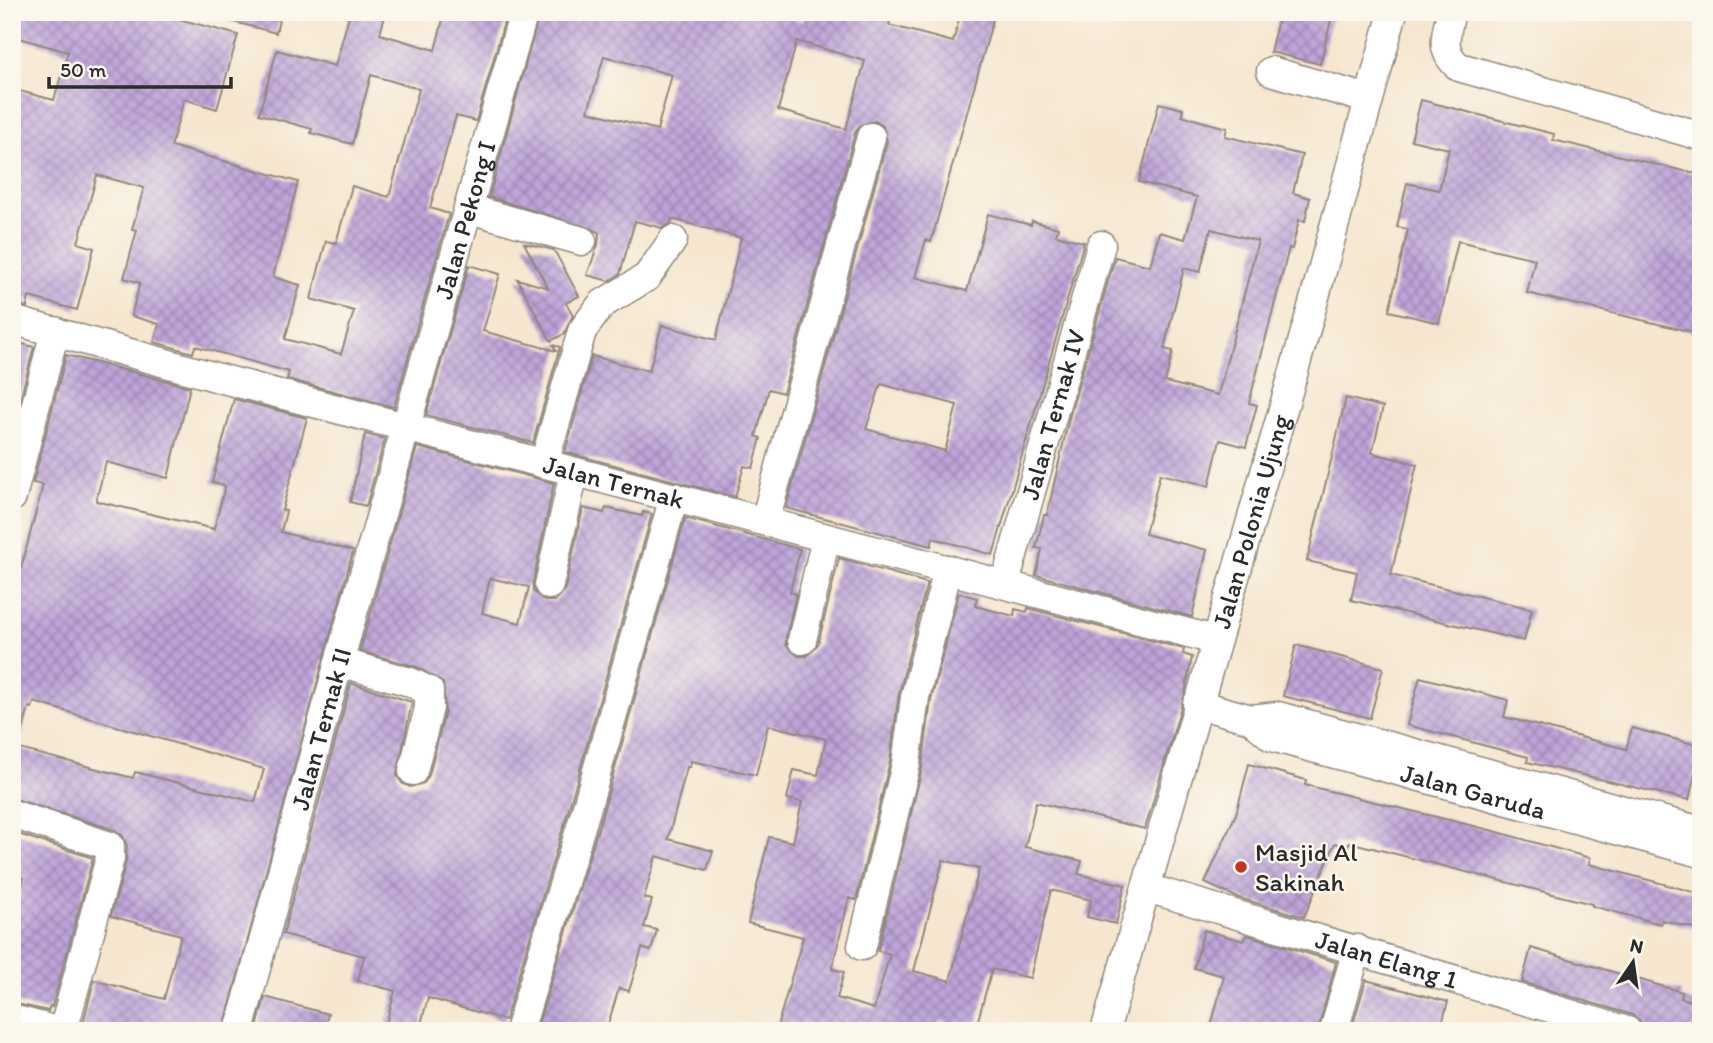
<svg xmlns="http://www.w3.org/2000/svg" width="1713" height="1043" viewBox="0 0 1713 1043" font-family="Itim,sans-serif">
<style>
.building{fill:url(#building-cross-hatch);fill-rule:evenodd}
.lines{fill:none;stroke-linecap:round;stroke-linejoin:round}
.minor-casing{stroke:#90887d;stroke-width:31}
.minor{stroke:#fff;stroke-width:28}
.poi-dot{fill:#c8321e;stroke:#fbf7ec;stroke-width:2.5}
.labels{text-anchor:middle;stroke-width:5;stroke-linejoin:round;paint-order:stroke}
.street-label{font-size:26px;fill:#2b2b2b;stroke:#fbf7ec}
.poi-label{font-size:26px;fill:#2b2b2b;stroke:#fbf7ec;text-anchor:start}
</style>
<defs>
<pattern id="building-cross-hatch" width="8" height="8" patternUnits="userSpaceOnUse" patternTransform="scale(1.75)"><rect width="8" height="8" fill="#bea4d9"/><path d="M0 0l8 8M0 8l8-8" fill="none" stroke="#9b86b0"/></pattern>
</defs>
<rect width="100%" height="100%" fill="#fbf7ec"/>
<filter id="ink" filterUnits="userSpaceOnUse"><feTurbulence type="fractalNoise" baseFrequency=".0143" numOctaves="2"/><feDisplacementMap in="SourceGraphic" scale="14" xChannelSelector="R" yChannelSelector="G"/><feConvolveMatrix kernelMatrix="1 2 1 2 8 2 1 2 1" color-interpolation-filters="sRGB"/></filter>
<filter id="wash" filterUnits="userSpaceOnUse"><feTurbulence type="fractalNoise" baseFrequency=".00686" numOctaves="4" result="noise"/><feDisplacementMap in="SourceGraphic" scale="28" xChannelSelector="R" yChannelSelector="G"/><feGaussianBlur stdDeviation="1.57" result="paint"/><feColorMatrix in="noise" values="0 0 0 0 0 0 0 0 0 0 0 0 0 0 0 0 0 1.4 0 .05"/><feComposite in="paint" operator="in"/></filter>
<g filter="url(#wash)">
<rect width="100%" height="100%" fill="#f6e6cf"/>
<g id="blocks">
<path class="building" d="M12 12H176L175 18 238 35 217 109 184 99 171 146 298 182 273 277 300 285 285 339 341 354 354 311 311 299 326 241 336 243 352 186 389 197 419 89 371 75 352 144 311 133 312 129 259 114 277 50 335 66 350 12H386L380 34 435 50 445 12H507L476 121 456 116 430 208 449 214 394 407 287 379 289 372 195 346 193 353 154 342 159 324 131 316 140 283 124 278 137 230 132 229 144 188 97 175 78 243 94 248 77 310 29 297 27 307 12 304V89L54 100 68 52 12 36Z
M224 12H281L276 33 223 19Z
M540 12H773L804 21 805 12H892L889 25 953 42 961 12H995L931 242 926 240 915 277 967 291 988 214 1031 225 1032 221 1058 228 1056 235 1084 242 993 555 933 538 931 546 786 508 887 141 883 126 875 121 860 125 855 133 783 393 769 389 756 436 761 438 753 468 744 466 735 497 565 452 592 356 649 371 662 325 716 340 741 238 672 219 670 224 662 228 635 221 620 274 609 281 587 275 598 245 599 233 593 229 489 197ZM797 41 865 61 846 129 778 110ZM604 56 672 75 657 130 588 111ZM881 384 957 405 945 451 866 429Z
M1280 12H1333L1320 64 1270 52Z
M1421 100 1554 134 1553 140 1701 175V334L1527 293 1535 259 1458 241 1439 323 1389 311 1408 229 1397 227 1407 183 1439 190 1449 149 1411 140Z
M1159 103 1183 109 1182 116 1227 128 1225 136 1302 155 1293 193 1310 198 1305 221 1299 220 1292 249 1289 248 1249 403 1257 405 1246 447 1220 440 1209 486 1160 474 1145 534 1207 550 1192 617 1036 575 1042 549 1036 548 1044 515H1047L1069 418 1115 257 1150 266 1159 232 1185 239 1197 197 1139 182ZM1211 229 1258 241 1218 395 1165 382 1173 351 1164 349 1184 268 1200 272Z
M524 243 554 250 579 296 566 303 573 315 564 334 551 341 517 279 548 288Z
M469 265 500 274 483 331 556 351 553 345 560 347 533 443 426 415Z
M15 342 34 347 12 430V354Z
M66 355 190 387 168 478 106 462 96 501 214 529 225 486 212 482 234 399 307 418 282 510 286 511 281 532 353 551 223 1031H81L94 980 164 999 181 935 111 916 126 862 127 846 123 836 115 830 12 798V747L133 778 135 772 255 802 264 769 34 702 32 708 29 707 19 745 12 744V573L19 576 43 485 33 483Z
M1346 398 1383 407 1372 453 1417 464 1391 575 1532 609 1524 641 1351 600 1357 572 1307 561Z
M365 434 385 439 366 506 350 502Z
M417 447 554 483 533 582V591L545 601H555L565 589 583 508 604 513 606 508 642 516 643 512 652 514 570 805 505 1020 428 998 419 1031H384L395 991 358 981 364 956 283 934 351 683 412 702 397 775 402 783 410 787 424 783 429 775 445 712 443 683 417 667 360 651ZM490 578 529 587 520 623 482 613Z
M685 518 800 549 790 592 796 594 786 637V645L798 656H807L818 644 839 558 927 583 899 693 890 761 856 900 849 898 832 969 844 972 837 998 874 1009 890 954 878 951 922 768 931 700 959 593 977 598 975 606 1014 616 1015 609 1027 612 1028 608 1184 649 1183 654 1192 657 1185 693 1145 829 1036 802 1025 847 1082 861 1078 874 1125 885 1116 924 1087 917 1091 900 1051 890 1030 978 992 969 975 1031 939 1021 936 1031H776L803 937 748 923 769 837 793 842 802 802 787 799 794 770 818 775 826 739 768 725 756 775 691 761 690 767H687L668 839 713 851 707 870 656 856 644 898 652 900 644 927 657 930 651 951 642 948 629 991 619 988 606 1031H536L602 815ZM943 860 979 869 950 981 914 971Z
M1296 645 1383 668 1370 718 1283 696Z
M1420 677 1508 700 1504 717 1626 749 1632 728 1701 746 1689 800 1527 762 1528 757 1407 725Z
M1249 764 1306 780 1305 785 1494 831 1590 858 1589 864 1701 894V930L1662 920 1661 924 1592 906V904L1349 842 1348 847 1335 843 1304 917 1236 897 1205 883 1236 814Z
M12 832 93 858 52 1007 50 1006 48 1011 12 1003V924L24 878 12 875Z
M1204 930 1244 941 1247 935 1336 962 1318 1031H1210L1224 976 1194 968Z
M1531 948 1682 992 1681 998 1701 1004V1031H1651L1643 1029 1639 1020 1632 1015 1522 982Z
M1366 980 1448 1002 1440 1031H1351Z
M265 997 328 1014 324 1031H256Z"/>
</g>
</g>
<g filter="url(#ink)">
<use href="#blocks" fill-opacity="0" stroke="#90887d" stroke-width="2"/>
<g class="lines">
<g class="minor-casing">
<g id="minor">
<path d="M1451 12C1446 34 1439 51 1459 67L1701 136"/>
<path d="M1271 71 1368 99"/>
<path d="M470 209 582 241"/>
<path id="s1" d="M12 320 219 378 1215 640"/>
<path d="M544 464 582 331 602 304 647 277 673 240"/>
<path d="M12 497 55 331"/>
<path d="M765 521 871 137"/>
<path id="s2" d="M1005 583 1101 245"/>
<path d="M549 585 574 472"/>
<path d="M802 640 826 538"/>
<path d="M339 662 410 682 429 691V708L413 771"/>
<path d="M1197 704 1251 719 1278 716 1701 831"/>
<path id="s3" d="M1251 719 1272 737 1701 853"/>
<path d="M12 814 110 846V858L63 1031"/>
<path id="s4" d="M1147 888 1627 1031"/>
<path d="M862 946 906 764 915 697 948 569"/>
<path d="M12 1019 58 1031"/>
<path id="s5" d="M239 1031 339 662 524 12"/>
<path d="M519 1031 586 810 674 497"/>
<path id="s6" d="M1105 1031 1308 322 1393 12"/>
<path d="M1334 1031 1357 949"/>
</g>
</g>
<use href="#minor" class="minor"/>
</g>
</g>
<circle class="poi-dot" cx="1241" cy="867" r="7"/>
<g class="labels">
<g class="street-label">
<text dy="9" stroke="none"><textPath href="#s5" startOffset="842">Jalan Pekong I</textPath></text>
<text dy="9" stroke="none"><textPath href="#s2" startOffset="175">Jalan Ternak IV</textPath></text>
<text dy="9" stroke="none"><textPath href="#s1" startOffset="623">Jalan Ternak</textPath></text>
<text dy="9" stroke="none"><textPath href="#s6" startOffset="530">Jalan Polonia Ujung</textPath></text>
<text dy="9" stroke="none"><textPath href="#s5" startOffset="313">Jalan Ternak II</textPath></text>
<text dy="9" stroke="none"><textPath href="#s3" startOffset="236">Jalan Garuda</textPath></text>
<text dy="9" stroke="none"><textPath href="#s4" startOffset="250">Jalan Elang 1</textPath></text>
</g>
<g class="poi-label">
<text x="1255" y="861">Masjid Al<tspan x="1255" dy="30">Sakinah</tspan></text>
</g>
</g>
<rect width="1713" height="1043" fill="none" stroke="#fbf7ec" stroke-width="42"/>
<g transform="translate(1633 962) rotate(13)" stroke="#fbf7ec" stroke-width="5" paint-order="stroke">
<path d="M0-5L12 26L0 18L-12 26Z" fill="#2b2b2b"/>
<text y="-10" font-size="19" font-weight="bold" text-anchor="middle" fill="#2b2b2b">N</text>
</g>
<path d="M49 77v10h182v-10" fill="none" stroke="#2b2b2b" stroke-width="3.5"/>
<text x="60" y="77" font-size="21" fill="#2b2b2b" stroke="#fbf7ec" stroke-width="5" paint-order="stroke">50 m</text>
</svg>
